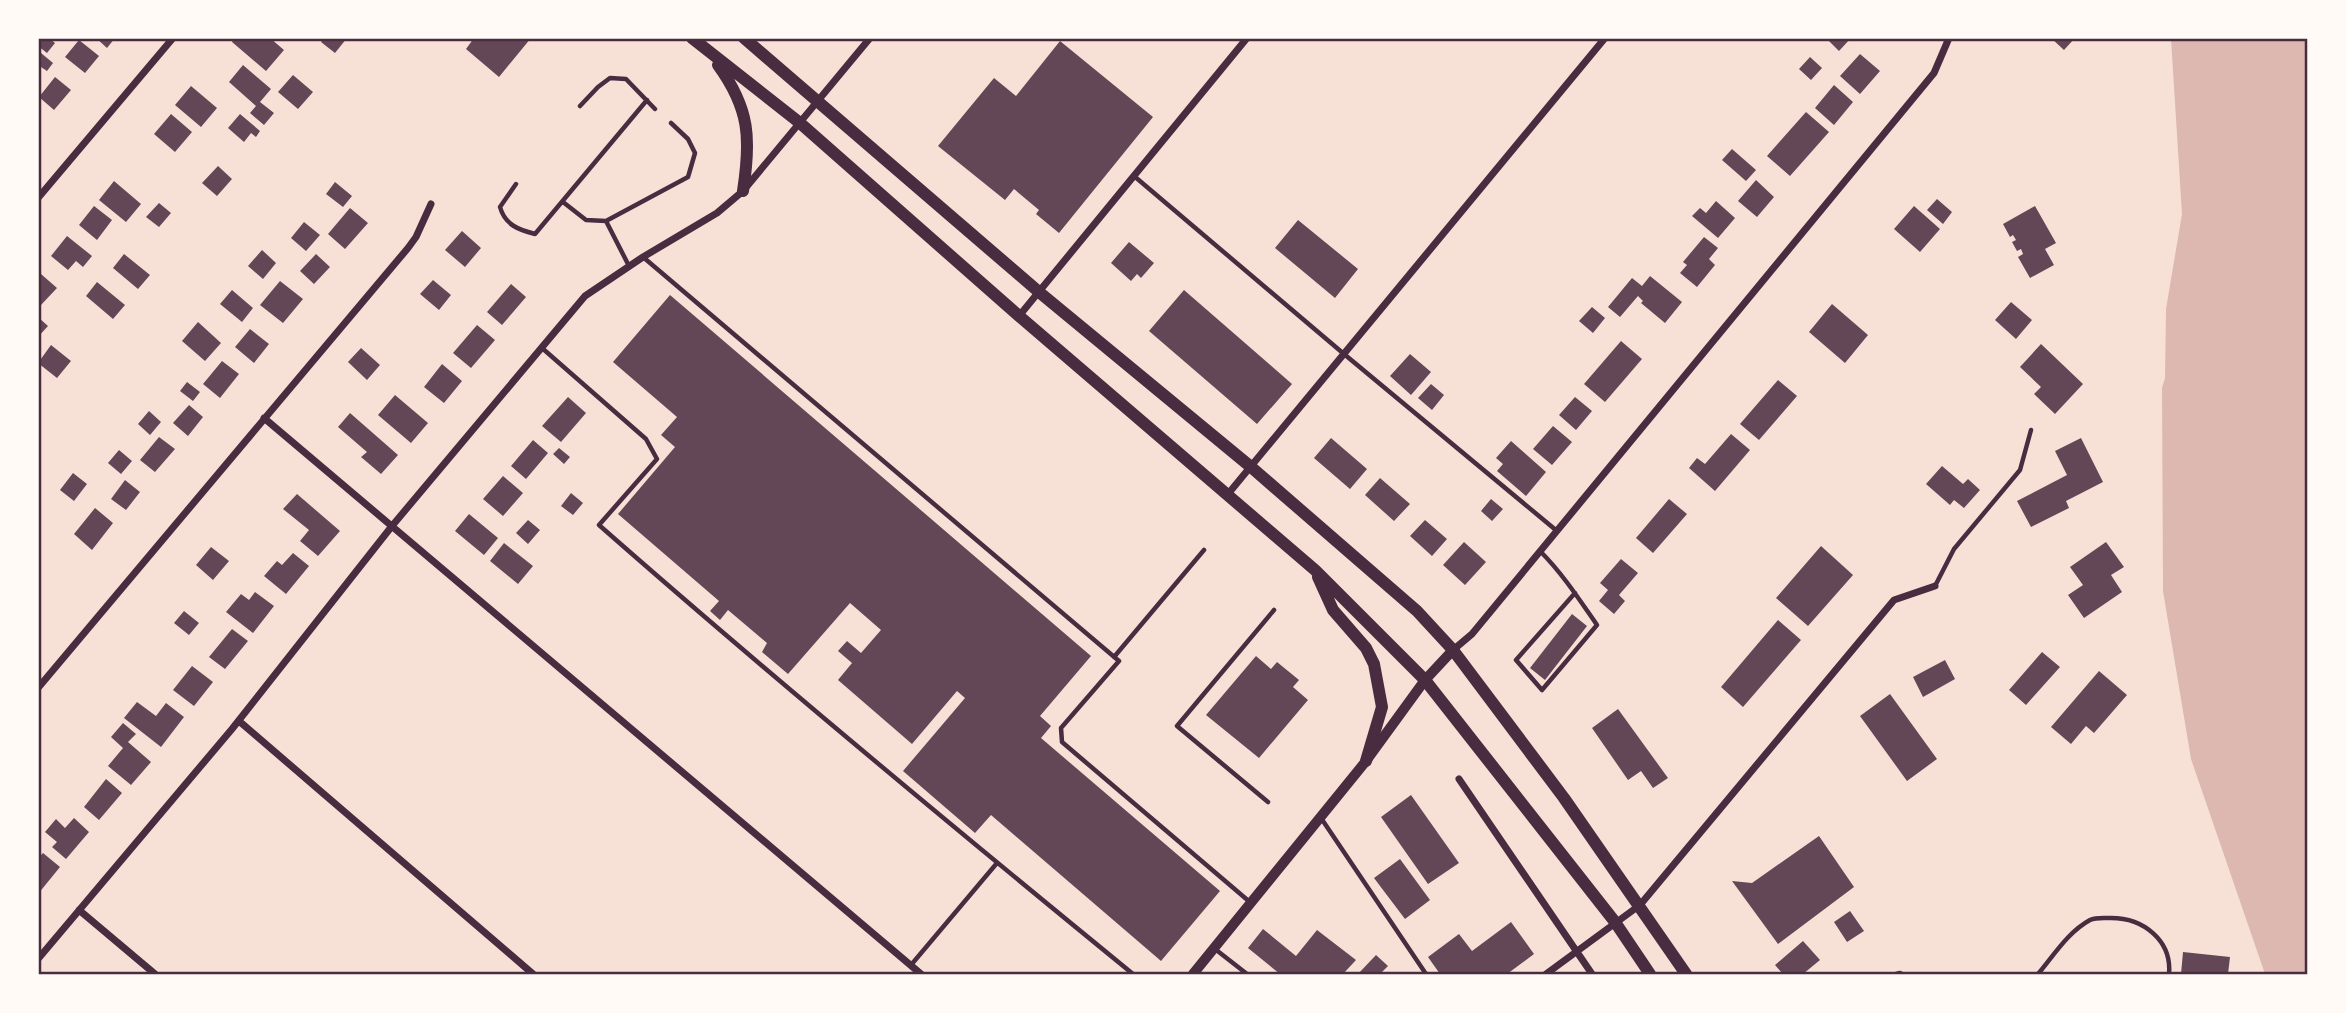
<svg xmlns="http://www.w3.org/2000/svg" width="2346" height="1013" viewBox="0 0 2346 1013" font-family="'Titillium Web',sans-serif">
<style>
.water{fill:#dcb8b0}
.building{fill:#644757}
.lines{fill:none;stroke-linecap:round;stroke-linejoin:round}
.service{stroke:#4a2c40;stroke-width:4.5}
.minor{stroke:#4a2c40;stroke-width:7}
.tertiary{stroke:#4a2c40;stroke-width:10}
.primary{stroke:#4a2c40;stroke-width:12}
.neatline{fill:none;stroke:#4a2c40;stroke-width:2.5}
</style>
<rect width="100%" height="100%" fill="#f7e1d7"/>
<path class="water" d="M2171 39H2307V974H2265L2191 759 2163 591 2162 388 2165 378 2166 309 2182 214Z"/>
<path class="building" d="M38 38H49L55 43 47 53 38 46Z
M96 38H115L107 48Z
M234 38H270L284 50 266 71 232 42Z
M324 38H347L335 53 321 42Z
M474 38H531L499 77 466 49Z
M1826 38H1851L1839 51Z
M2051 38H2075L2064 50Z
M79 40 99 56 85 73 65 57Z
M1060 41 1153 117 1059 233 1036 214 1039 210 1014 189 1005 200 938 146 994 78 1016 96Z
M41 53 53 63 47 71 38 65V56Z
M1860 54 1880 71 1860 94 1840 76Z
M1810 57 1822 68 1811 80 1799 69Z
M243 65 271 89 260 102 274 113 264 125 250 113 256 106 229 82Z
M293 75 313 92 298 109 278 92Z
M55 77 71 90 54 110 39 97Z
M1834 85 1853 102 1834 125 1815 108Z
M191 86 217 108 201 127 175 105Z
M1806 112 1829 132 1790 176 1767 156Z
M171 114 192 132 175 152 154 134Z
M240 114 260 131 256 137 251 133 244 142 228 128Z
M1732 149 1756 170 1746 181 1722 160Z
M218 166 232 179 217 196 202 183Z
M1756 180 1774 197 1757 217 1738 201Z
M114 181 141 204 126 222 99 200Z
M335 182 352 196 343 207 326 194Z
M1937 199 1952 212 1943 224 1927 210Z
M1716 201 1735 218 1718 238 1692 216 1700 208 1706 213Z
M159 203 171 213 159 227 146 217Z
M94 206 112 220 97 240 79 225Z
M1914 206 1940 229 1920 252 1894 229Z
M2035 206 2056 243 2045 249 2054 265 2030 278 2018 257 2023 254 2021 249 2017 251 2012 242 2016 240 2013 235 2010 237 2003 224Z
M350 208 368 223 345 249 328 234Z
M1298 220 1358 269 1335 298 1275 248Z
M304 222 320 235 306 251 291 238Z
M462 231 481 248 465 267 445 250Z
M67 236 92 256 83 267 76 261 68 270 51 256Z
M1704 237 1718 248 1709 259 1715 265 1697 287 1680 273 1687 265 1683 262Z
M1129 242 1154 263 1141 278 1137 274 1131 281 1111 263Z
M262 250 276 263 263 279 248 266Z
M124 254 150 275 138 289 113 268Z
M316 254 330 267 314 284 300 271Z
M41 274 57 288 41 305 38 303V277Z
M1650 276 1682 302 1665 323 1641 303 1643 301 1638 296 1620 317 1608 307 1632 278 1642 286Z
M433 280 451 295 439 310 420 294Z
M280 281 303 299 283 323 260 305Z
M97 282 125 305 113 319 86 296Z
M511 284 526 297 502 325 487 312Z
M232 290 253 308 242 322 220 304Z
M1184 290 1292 384 1257 424 1149 331Z
M670 295 1091 656 1040 716 1051 726 1041 738 1220 891 1161 961 991 815 975 833 903 771 965 698 957 691 912 744 838 680 852 663 838 651 847 641 861 653 881 630 850 603 788 674 762 652 767 643 728 610 720 620 710 611 719 601 618 514 675 447 661 435 677 417 613 362Z
M2011 302 2032 320 2016 339 1995 320Z
M1832 304 1868 335 1845 363 1809 332Z
M1592 307 1605 318 1593 333 1579 321Z
M38 317 48 326 38 337Z
M198 322 221 343 205 361 182 341Z
M477 325 495 340 471 368 453 353Z
M250 329 269 344 254 363 235 347Z
M1621 341 1642 359 1605 402 1584 384Z
M2041 344 2083 384 2055 414 2034 394 2041 387 2020 367Z
M51 345 71 361 57 378 38 363Z
M361 348 380 365 367 380 348 362Z
M1410 354 1431 372 1411 395 1390 376Z
M222 361 239 374 220 398 203 384Z
M442 364 462 381 444 403 424 387Z
M1778 380 1797 396 1759 440 1740 424Z
M187 382 200 392 193 401 180 391Z
M1431 384 1444 395 1432 410 1418 398Z
M395 395 428 423 411 443 378 415Z
M568 397 586 413 561 442 542 426Z
M1575 397 1592 411 1576 430 1559 415Z
M189 405 203 417 188 436 173 423Z
M149 411 161 422 150 435 138 424Z
M350 413 398 455 381 474 361 457 367 452 338 427Z
M1553 426 1572 442 1552 465 1533 449Z
M1731 434 1750 450 1715 491 1689 468 1697 458 1705 464Z
M159 437 175 449 155 472 140 460Z
M1331 438 1367 469 1350 489 1314 458Z
M2081 438 2103 482 2066 501 2069 508 2031 527 2017 501 2067 475 2055 451Z
M533 440 548 453 526 479 511 466Z
M1511 441 1546 472 1526 496 1497 471 1503 464 1496 458Z
M559 448 570 457 564 464 553 454Z
M119 450 132 461 121 474 108 463Z
M1942 466 1963 484 1968 479 1980 490 1964 508 1954 500 1950 505 1926 484Z
M73 473 87 484 74 501 60 490Z
M503 476 523 493 503 516 483 499Z
M1380 478 1410 504 1394 521 1365 495Z
M125 480 140 492 126 510 111 499Z
M571 493 583 503 573 515 561 506Z
M297 494 340 531 318 556 300 541 309 530 283 509Z
M1491 499 1503 509 1492 521 1481 511Z
M1669 499 1687 514 1653 553 1636 538Z
M95 508 113 523 92 550 74 534Z
M469 514 498 538 484 555 455 531Z
M528 520 540 530 528 544 516 533Z
M1425 520 1447 539 1432 556 1410 536Z
M1464 542 1486 562 1465 585 1443 565Z
M2106 542 2124 567 2111 575 2122 592 2084 618 2068 595 2083 585 2070 567Z
M504 543 533 566 518 584 490 561Z
M1821 546 1853 575 1808 626 1776 598Z
M211 547 229 561 213 580 196 565Z
M293 553 309 566 286 594 264 576 277 561 282 565Z
M1621 559 1638 573 1619 595 1625 601 1614 614 1599 601 1608 590 1600 583Z
M255 592 274 606 253 633 226 612 241 594 249 600Z
M184 611 199 623 189 635 174 623Z
M1572 614 1587 626 1545 680 1530 668Z
M1778 620 1801 640 1743 707 1721 687Z
M232 629 248 641 225 669 209 657Z
M2042 652 2060 667 2026 705 2009 690Z
M1256 656 1271 669 1277 662 1299 680 1293 687 1308 700 1259 758 1206 715Z
M1945 660 1955 679 1923 697 1913 677Z
M192 666 213 682 194 706 173 690Z
M2099 671 2127 695 2094 733 2086 726 2071 744 2051 727Z
M1890 694 1937 759 1907 781 1860 716Z
M137 702 156 716 166 703 184 717 161 747 124 718Z
M1618 709 1668 778 1653 788 1641 771 1628 780 1592 728Z
M123 723 136 734 128 742 151 762 131 785 108 766 123 748 111 737Z
M106 779 122 793 99 820 84 807Z
M1411 795 1459 863 1428 884 1381 817Z
M74 818 89 832 66 859 52 847 57 842 45 832 56 819 65 828Z
M1819 836 1854 887 1778 944 1732 881 1752 883Z
M43 853 60 867 38 894V858Z
M1400 859 1430 900 1405 919 1374 878Z
M1850 911 1864 931 1847 942 1834 922Z
M1511 922 1534 954 1507 974H1440L1428 957 1459 934 1472 951Z
M1263 929 1296 956 1317 930 1356 960 1343 974H1280L1248 948Z
M1803 941 1820 960 1803 974H1783L1775 965Z
M2183 952 2230 957 2228 974H2181Z
M1376 955 1388 966 1380 974H1358Z"/>
<g class="lines">
<path class="service" d="M580 106 598 87 610 78 626 79 655 109
M1134 176 1344 354 1557 531
M516 184 500 207C505 225 519 230 535 234L647 100
M563 202 586 220 606 221 688 177 695 153 688 139 671 123
M606 221 629 266
M643 257 1119 661 1061 728 1062 742 1251 903
M542 348 646 439 657 459 599 525C774 679 953 827 1133 974
M1540 551C1562 573 1579 599 1597 625L1542 690 1516 660 1575 593
M1935 586 1954 549 2020 470 2031 430
M1114 657 1204 550
M1268 802 1177 726 1274 610
M1321 818 1426 974
M1215 949 1247 974
M911 965 997 863
M1896 974 1900 973 1902 974
M2038 974C2054 955 2068 932 2090 920 2096 917 2104 918 2111 918 2144 918 2172 941 2169 974"/>
<path class="minor" d="M38 198 173 38
M1019 316 1247 38
M264 418 921 974
M1228 494 1605 38
M1453 650 1472 634 1934 73 1949 38
M38 688 408 248 416 237 431 204
M239 721 533 974
M1459 779 1592 974
M79 910 155 974
M38 959 232 729 392 526 585 296 643 257 717 213 743 191 870 38
M1546 974 1640 905 1894 600 1935 586"/>
<path class="tertiary" d="M1193 974 1366 761 1425 680 1453 650"/>
<path class="primary" d="M692 38 800 123 1019 316 1315 570 1425 680 1615 922 1650 974
M744 38 1039 292 1251 467 1417 611 1453 650 1564 798 1686 974
M718 65C750 109 751 139 743 191
M1318 577 1333 610 1366 648 1374 664 1382 707 1366 761"/>
</g>
<rect width="2346" height="1013" fill="none" stroke="#fffaf5" stroke-width="80"/>
<rect x="40" y="40" width="2266" height="933" class="neatline"/>
</svg>
